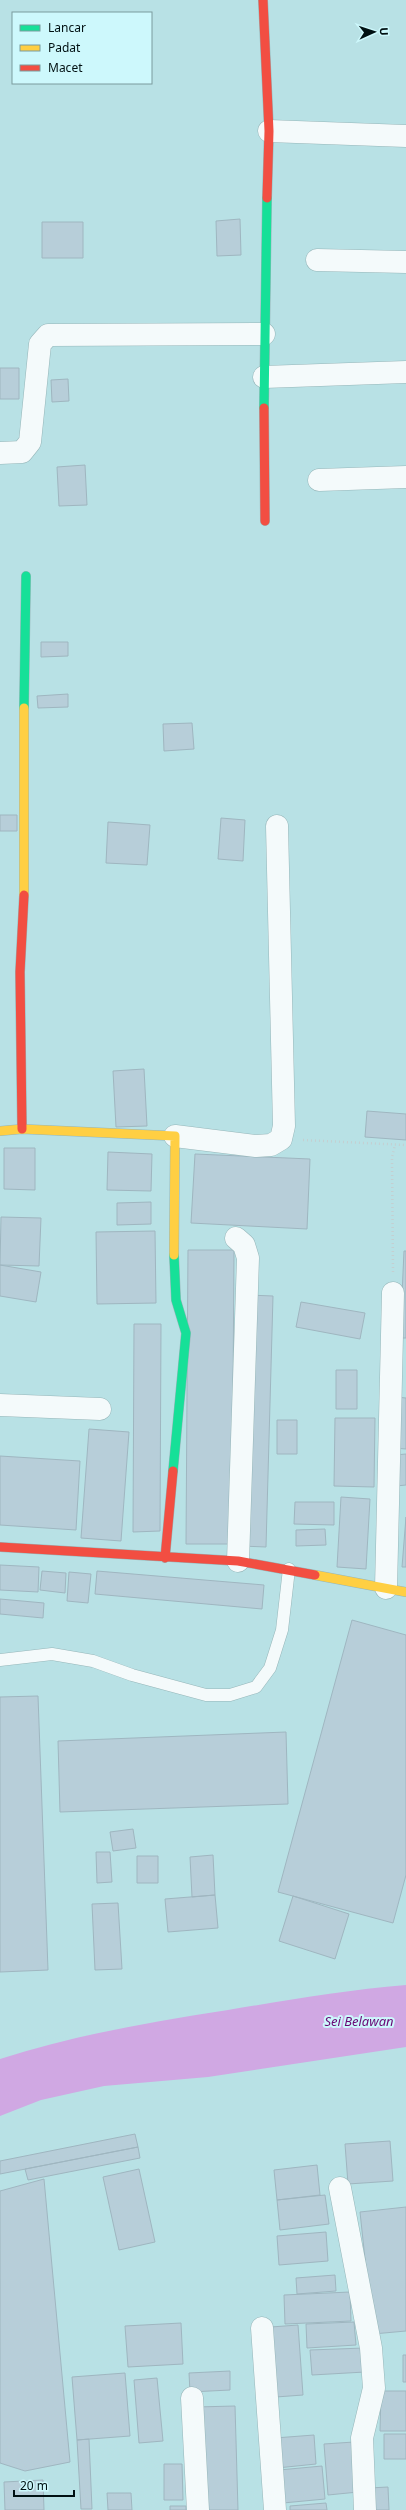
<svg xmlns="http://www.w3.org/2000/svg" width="406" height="2510" viewBox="0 0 406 2510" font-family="'Noto Sans',sans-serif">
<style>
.water{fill:#d0a8e3}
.building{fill:#b7ced9;stroke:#9fb6c0}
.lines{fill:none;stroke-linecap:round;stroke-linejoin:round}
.lane-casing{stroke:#96b6b9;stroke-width:13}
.street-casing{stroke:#96b6b9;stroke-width:23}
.fast-casing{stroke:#96b6b9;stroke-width:10}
.slow-casing{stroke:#96b6b9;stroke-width:10}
.jam-casing{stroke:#96b6b9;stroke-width:10}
.path{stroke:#c4cfd1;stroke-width:2.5;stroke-dasharray:1 3;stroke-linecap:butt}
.lane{stroke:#f4fafb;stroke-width:12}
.street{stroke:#f4fafb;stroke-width:22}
.fast{stroke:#16e098;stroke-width:9}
.slow{stroke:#ffcf43;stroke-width:9}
.jam{stroke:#f24e42;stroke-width:9}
.labels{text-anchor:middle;stroke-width:4;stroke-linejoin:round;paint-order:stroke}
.water-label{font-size:13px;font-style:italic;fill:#6a0774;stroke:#cdf8fc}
</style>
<rect width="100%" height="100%" fill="#b8e1e5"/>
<path class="water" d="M406 1985V2047L208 2077 104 2086 41 2100 0 2116V2059C74 2035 151 2022 228 2010 288 2000 346 1990 406 1985Z"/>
<path class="building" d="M240 219 241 255 217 256 216 221Z
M42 222H83V258H42Z
M0 368H19V399H0Z
M68 379 69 401 52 402 51 380Z
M85 465 87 505 59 506 57 467Z
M41 642H68V656L41 657Z
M68 694V707L38 708 37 696Z
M192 723 194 749 164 751 163 724Z
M0 815H17V831H0Z
M221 818 245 820 243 861 218 859Z
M108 822 150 825 147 865 106 863Z
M144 1069 147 1126 116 1127 113 1071Z
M367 1111 406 1114V1140L365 1137Z
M4 1148H35V1190L4 1189Z
M108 1152 152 1154 151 1191 107 1190Z
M195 1154 310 1159 307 1229 191 1223Z
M151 1202V1224L117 1225V1203Z
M1 1217 41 1218 39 1266 0 1265Z
M155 1231 156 1303 97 1304 96 1232Z
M188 1250H234L232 1544H186Z
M404 1251H406V1338H400Z
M0 1265 41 1272 36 1302 0 1296Z
M248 1295 273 1296 266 1547 241 1546Z
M301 1302 365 1313 360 1339 296 1327Z
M134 1324H161L160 1531 133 1532Z
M336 1370H357V1409H336Z
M396 1397 406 1398V1449L394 1448Z
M335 1418H375L374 1487 334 1486Z
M277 1420H297V1454H277Z
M89 1429 129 1432 121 1541 81 1538Z
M406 1454V1485L396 1486 395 1455Z
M0 1456 80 1461 76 1530 0 1525Z
M341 1497 370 1499 366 1569 337 1567Z
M295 1502H334V1525L294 1524Z
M406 1517V1567H402Z
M325 1529 326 1545 296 1546V1530Z
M0 1565 39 1567 38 1592 0 1590Z
M42 1571 66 1573 65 1593 40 1590Z
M97 1571 264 1585 262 1609 95 1594Z
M69 1572 91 1574 88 1603 67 1601Z
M0 1599 44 1603 43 1618 0 1614Z
M352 1620 406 1635V1875L393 1923 278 1892Z
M38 1696 48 1970 0 1972V1697Z
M286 1732 288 1804 60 1812 58 1741Z
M133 1829 136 1848 113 1851 110 1832Z
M96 1852H110L112 1882 97 1883Z
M213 1855 215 1895 192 1897 190 1857Z
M137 1856H158V1883H137Z
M215 1895 218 1928 168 1932 165 1899Z
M293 1896 349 1914 335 1959 279 1941Z
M118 1903 122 1969 95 1970 92 1904Z
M135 2134 138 2147 0 2174V2161Z
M390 2141 393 2181 348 2184 345 2144Z
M138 2147 140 2158 28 2180 25 2169Z
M317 2165 320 2195 277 2200 274 2170Z
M139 2169 155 2242 119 2250 103 2177Z
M44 2179 70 2462 25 2471 0 2463V2191Z
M325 2195 329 2224 280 2230 277 2200Z
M406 2207V2331L373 2334 360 2212Z
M326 2232 328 2261 279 2265 277 2236Z
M335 2275 336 2291 297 2294 296 2278Z
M350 2292 351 2321 285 2324 284 2295Z
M354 2322 356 2345 307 2348 306 2324Z
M181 2323 183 2364 128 2367 125 2326Z
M298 2325 303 2395 276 2397 271 2327Z
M364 2348 365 2372 312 2375 310 2350Z
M403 2355H406V2382H403Z
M230 2371V2390L190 2392 189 2373Z
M125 2373 130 2436 77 2440 72 2377Z
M157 2378 163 2441 139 2443 134 2380Z
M381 2391H406V2431H380Z
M235 2406 238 2510H199L196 2407Z
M384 2434H406V2459H384Z
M314 2435 316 2464 277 2468 275 2438Z
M89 2439 92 2509H81L77 2440Z
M354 2442 358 2492 328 2495 324 2444Z
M164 2464H182L183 2500H164Z
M322 2466 325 2499 283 2503 279 2470Z
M43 2480 44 2510H5L4 2482Z
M388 2487 389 2510H370L369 2488Z
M107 2493H131L132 2510H108Z
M326 2503 327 2510H290V2506Z
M170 2506H186V2510H170Z"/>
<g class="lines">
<g class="lane-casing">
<path id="lane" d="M0 1660 52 1654 93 1661 132 1675 206 1695H230L256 1687 270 1668 282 1630 289 1569"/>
</g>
<g class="street-casing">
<path id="street" d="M269 131 406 136
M317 260 406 262
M264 377 406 372
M0 453 22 452 30 442 40 344 48 335 264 334
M319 480 406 477
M175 1136 256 1146 271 1145 281 1139 284 1126 277 826
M236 1238 244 1245 248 1258 238 1561
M0 1405 100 1409
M386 1588 393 1293
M340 2188 371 2348 374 2388 362 2438 365 2510
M262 2328 275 2510
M192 2398 198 2510"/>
</g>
<g class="fast-casing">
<path id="fast" d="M264 408 267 198
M24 708 26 576
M173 1471 186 1333 176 1300 174 1255"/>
</g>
<g class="slow-casing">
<path id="slow" d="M24 895V708
M0 1131 22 1129 175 1136 174 1255
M315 1575 406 1592"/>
</g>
<g class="jam-casing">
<path id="jam" d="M263 0 269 131 267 198
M264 408 265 521
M22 1129 20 972 24 895
M0 1547 238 1561 315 1575
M165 1558 173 1471"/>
</g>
<path class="path" d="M303 1140 406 1145
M393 1272 392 1157 395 1145"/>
<use href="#lane" class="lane"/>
<use href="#street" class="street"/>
<use href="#fast" class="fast"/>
<use href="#slow" class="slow"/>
<use href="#jam" class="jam"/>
</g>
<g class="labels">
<g class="water-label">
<text x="359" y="2026">Sei Belawan</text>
</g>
</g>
<rect x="12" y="12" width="140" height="72" fill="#cdf8fc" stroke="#7b9b9e"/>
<rect x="20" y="25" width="20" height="6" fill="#16e098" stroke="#7b9b9e"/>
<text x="48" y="32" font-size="12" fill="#001012">Lancar</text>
<rect x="20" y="45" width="20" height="6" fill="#ffcf43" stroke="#7b9b9e"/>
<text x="48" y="52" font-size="12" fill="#001012">Padat</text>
<rect x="20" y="65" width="20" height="6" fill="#f24e42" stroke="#7b9b9e"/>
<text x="48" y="72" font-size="12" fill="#001012">Macet</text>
<g transform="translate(374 32) rotate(87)" stroke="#cdf8fc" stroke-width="3" paint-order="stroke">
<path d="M0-3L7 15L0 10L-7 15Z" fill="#001012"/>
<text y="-6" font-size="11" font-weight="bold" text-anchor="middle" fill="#001012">U</text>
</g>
<path d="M14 2490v6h60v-6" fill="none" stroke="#001012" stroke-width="2"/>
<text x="20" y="2490" font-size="12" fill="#001012" stroke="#cdf8fc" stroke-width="3" paint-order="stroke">20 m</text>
</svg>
